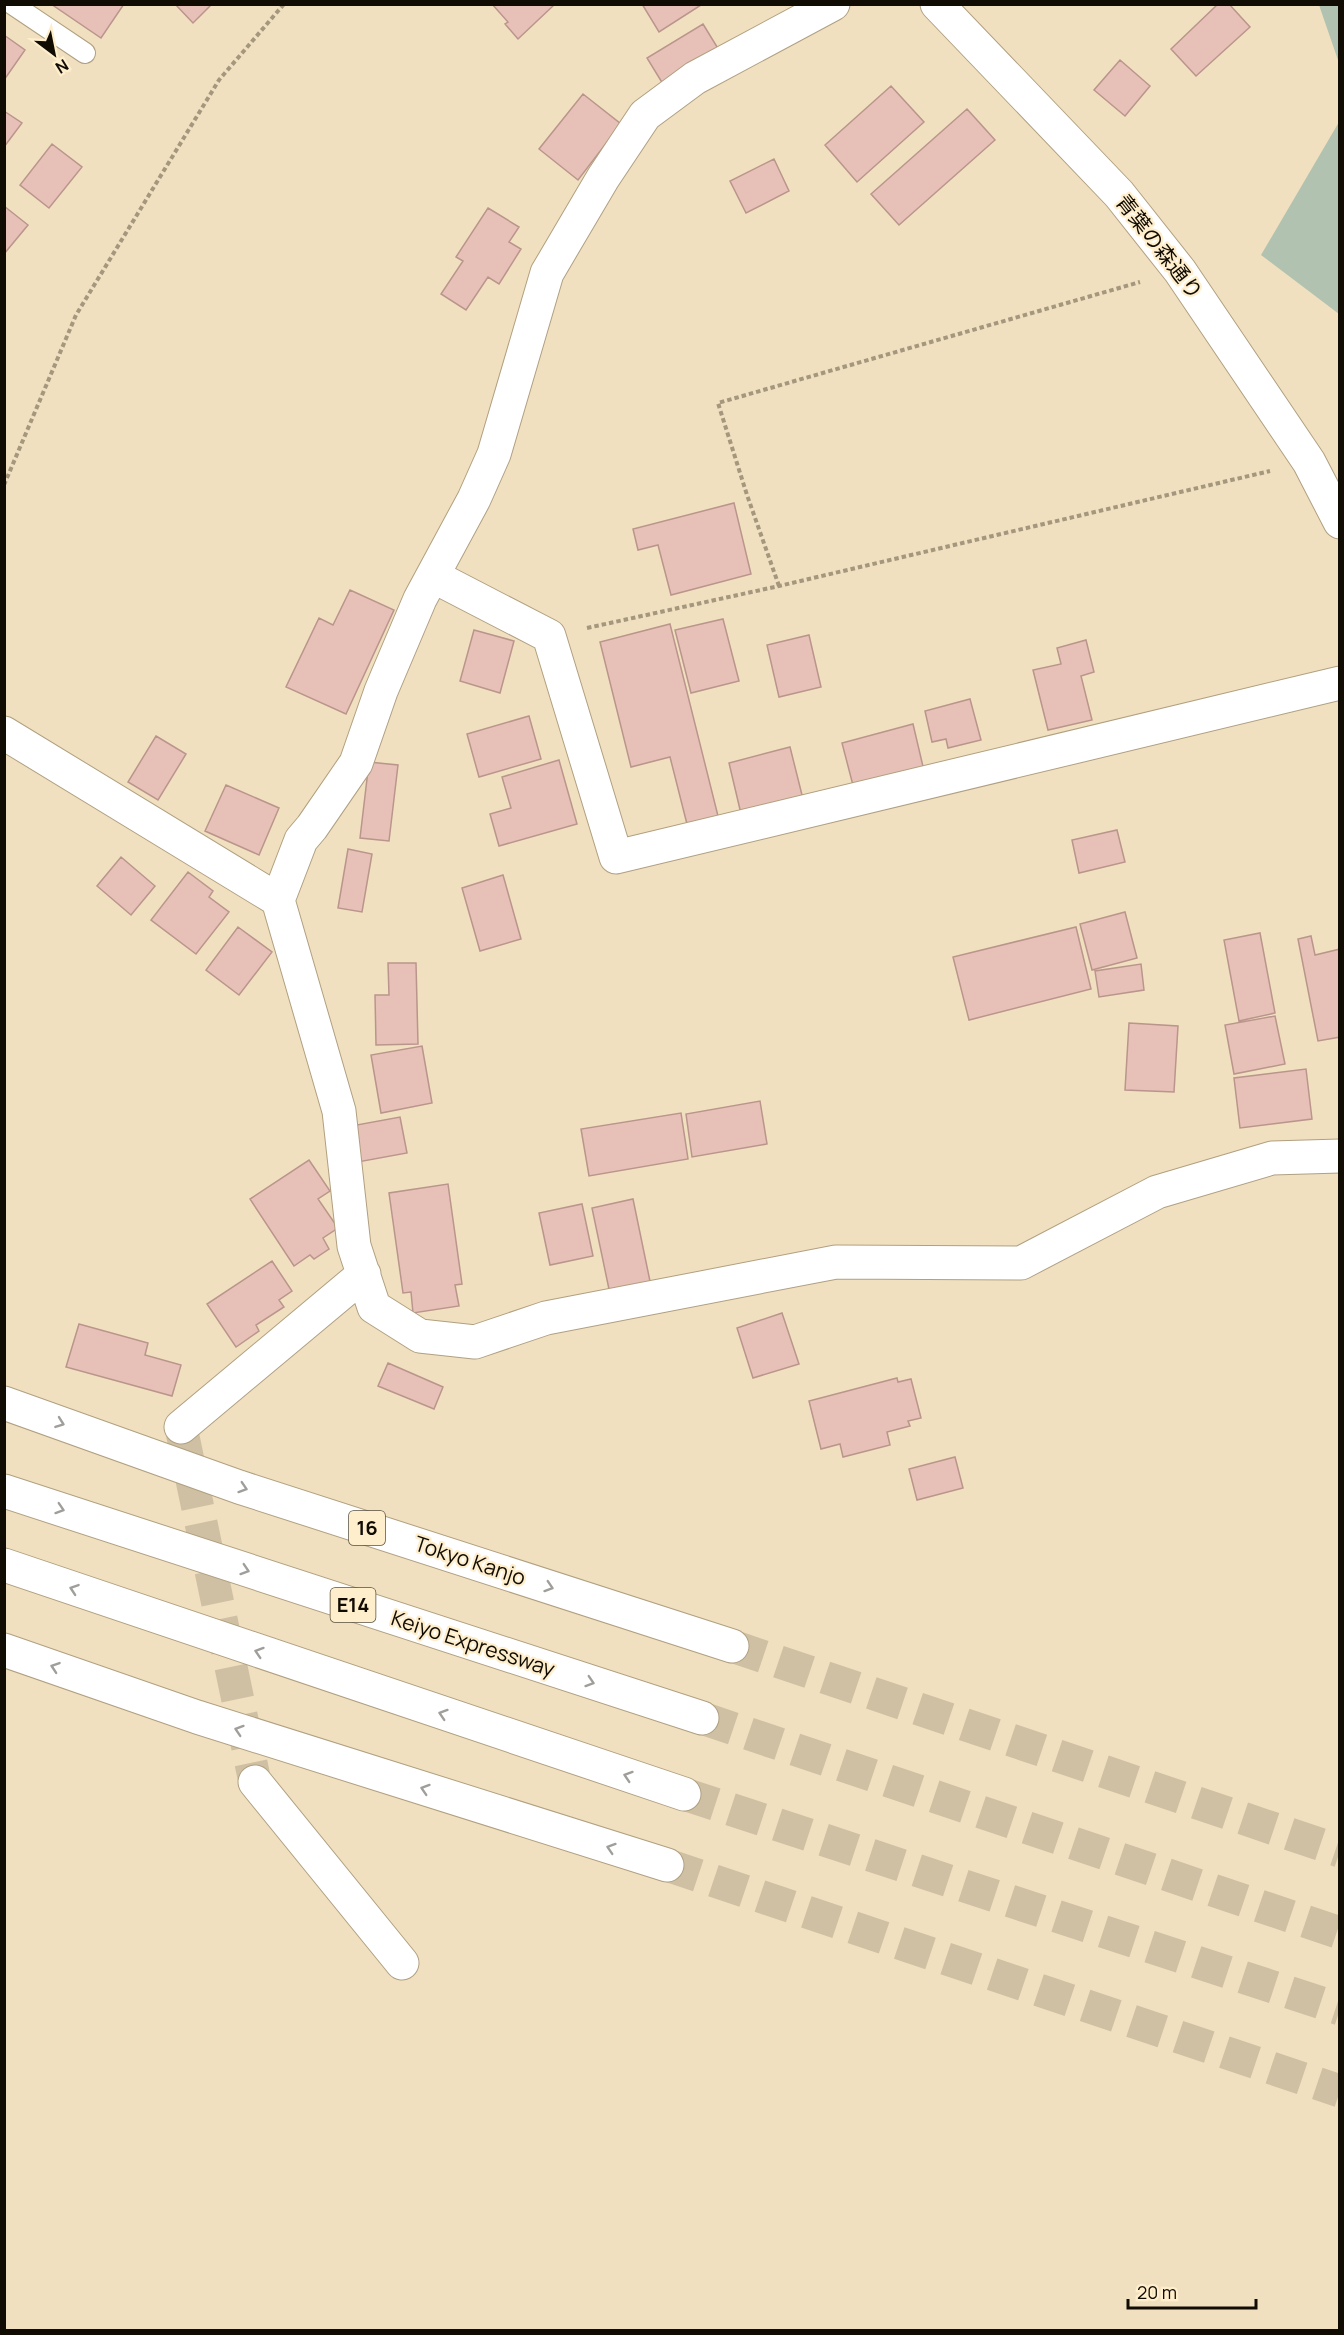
<svg xmlns="http://www.w3.org/2000/svg" width="1344" height="2335" viewBox="0 0 1344 2335" font-family="Manrope,'Noto Sans JP',sans-serif">
<style>
.green{fill:#b1c3b0}
.building{fill:#e7c0b7;stroke:#ba958c;stroke-width:1.5}
.lines{fill:none;stroke-linecap:round;stroke-linejoin:round}
.street-tunnel{stroke:#cfc0a3;stroke-width:33;stroke-dasharray:33 16;stroke-linecap:butt}
.highway-tunnel{stroke:#cfc0a3;stroke-width:33;stroke-dasharray:33 16;stroke-linecap:butt}
.lane-casing{stroke:#b0a081;stroke-width:22}
.street-casing{stroke:#b0a081;stroke-width:35}
.secondary-casing{stroke:#b0a081;stroke-width:35}
.highway-casing{stroke:#b0a081;stroke-width:35}
.path{stroke:#a4977e;stroke-width:4;stroke-dasharray:4.5 3;stroke-linecap:butt}
.lane{stroke:#fff;stroke-width:20}
.street{stroke:#fff;stroke-width:33}
.secondary{stroke:#fff;stroke-width:33}
.highway{stroke:#fff;stroke-width:33}
.oneway{stroke:#a09e9a}
.labels{text-anchor:middle;stroke-width:4.5;stroke-linejoin:round;paint-order:stroke}
.shield{fill:#fec;stroke:#58503f;stroke-width:1.5}
.shield-label{font-size:20px;font-weight:bold;fill:#110c03}
.street-label{font-size:21px;fill:#110c03;stroke:#fec}
</style>
<rect width="100%" height="100%" fill="#f1e0bf"/>
<path class="green" d="M1319 5H1339V63Z
M1339 122V314L1261 255Z"/>
<path class="building" d="M51 4H124L101 38Z
M175 4H212L193 23Z
M492 4H555L518 39 505 24 508 22Z
M642 4H701V5L659 32Z
M1218 4H1229L1250 27 1196 76 1171 49Z
M703 24 722 55 666 89 647 58Z
M4 35 25 50 4 80Z
M1120 60 1150 86 1125 116 1094 90Z
M891 86 924 122 857 182 825 145Z
M583 94 621 124 578 180 539 149Z
M967 109 995 140 899 225 871 194Z
M4 111 22 123 4 147Z
M52 144 82 167 49 208 20 185Z
M774 159 789 191 746 213 730 181Z
M4 206 28 225 4 254Z
M488 208 519 227 509 242 521 249 499 284 488 277 466 310 441 294 463 261 456 257Z
M734 503 751 574 671 595 658 545 638 550 633 529Z
M350 590 394 610 346 714 286 687 319 618 333 625Z
M723 619 739 681 691 693 675 630Z
M670 624 720 824 689 832 670 757 631 767 600 642Z
M474 630 514 641 500 693 460 681Z
M809 635 821 687 779 697 767 645Z
M1086 640 1094 672 1081 676 1092 720 1048 730 1033 670 1061 664 1057 648Z
M970 699 981 740 948 748 946 739 932 742 925 711Z
M529 716 541 759 479 777 467 734Z
M913 724 925 775 855 793 842 743Z
M156 736 186 754 158 800 128 782Z
M790 747 804 803 742 818 729 763Z
M559 760 577 824 499 846 490 814 511 808 502 777Z
M369 762 398 765 389 841 360 838Z
M226 785 279 808 259 855 205 831Z
M1117 830 1125 862 1079 873 1072 840Z
M348 849 372 854 362 912 338 908Z
M121 857 155 886 131 915 97 886Z
M188 872 213 891 209 897 229 912 196 954 151 920Z
M503 875 521 939 480 951 462 888Z
M1125 912 1137 958 1092 970 1080 924Z
M238 927 272 952 239 995 206 970Z
M1076 927 1091 989 969 1020 953 957Z
M1260 933 1275 1013 1239 1021 1224 940Z
M1311 936 1315 955 1340 949V1037L1318 1041 1298 939Z
M388 963H416L418 1044 376 1045 375 995H389Z
M1141 964 1144 990 1099 997 1095 971Z
M1275 1016 1285 1064 1234 1074 1225 1025Z
M1129 1023 1178 1026 1174 1092 1125 1090Z
M422 1046 432 1103 381 1113 371 1055Z
M1306 1069 1312 1119 1240 1128 1234 1078Z
M760 1101 767 1144 692 1157 686 1114Z
M681 1113 688 1159 589 1176 581 1129Z
M400 1117 407 1153 358 1162 351 1126Z
M309 1160 330 1191 318 1199 338 1228 323 1238 329 1249 314 1259 310 1255 294 1266 250 1199Z
M448 1184 462 1284 455 1285 459 1306 413 1313 411 1292 403 1293 389 1193Z
M633 1199 651 1286 610 1294 592 1208Z
M582 1204 593 1256 550 1265 539 1213Z
M272 1261 292 1291 279 1300 284 1307 256 1325 259 1331 236 1347 207 1304Z
M782 1313 799 1364 753 1378 737 1328Z
M79 1324 148 1343 145 1355 181 1365 172 1396 66 1367Z
M388 1363 443 1387 434 1409 378 1386Z
M897 1378 898 1382 911 1379 921 1418 908 1421 910 1426 887 1432 890 1445 843 1457 840 1444 821 1449 809 1401Z
M955 1457 963 1488 917 1500 909 1469Z"/>
<g class="lines">
<path class="street-tunnel" d="M181 1427 255 1782"/>
<path class="highway-tunnel" d="M732 1646 1340 1851
M702 1718 1340 1933
M684 1794 1340 2009
M667 1865 1340 2091"/>
<g class="lane-casing">
<path id="lane" d="M12 4 85 53"/>
</g>
<g class="street-casing">
<path id="street" d="M833 4 695 78 645 115 603 178 547 273 494 454 474 499 420 599 381 691 356 763 312 827 301 840 278 900 339 1111 354 1246 374 1307 420 1336 475 1342 546 1318 836 1262 1021 1263 1157 1192 1272 1158 1340 1156
M433 576 549 636 616 857 1340 683
M4 733 278 900
M181 1427 364 1274
M255 1782 402 1963"/>
</g>
<g class="secondary-casing">
<path id="secondary" d="M937 4 1119 194 1180 271 1309 462 1340 522"/>
</g>
<g class="highway-casing">
<path id="highway" d="M4 1403 239 1487 732 1646
M4 1491 702 1718
M4 1565 684 1794
M4 1650 197 1717 667 1865"/>
</g>
<path class="path" d="M4 485 76 315 219 80 284 4
M779 586 747 495 718 403 1140 282
M587 628 779 586 1270 471"/>
<use href="#lane" class="lane"/>
<use href="#street" class="street"/>
<use href="#secondary" class="secondary"/>
<use href="#highway" class="highway"/>
</g>
<defs><path id="oneway-chevron" d="M-2-3.5L2.5 0L-2 3.5" fill="none" stroke-width="1.6" stroke-linecap="round" stroke-linejoin="round" transform="scale(1.5)"/></defs>
<g class="oneway">
<use href="#oneway-chevron" transform="translate(60 1423) rotate(20)"/>
<use href="#oneway-chevron" transform="translate(243 1488) rotate(18)"/>
<use href="#oneway-chevron" transform="translate(60 1509) rotate(18)"/>
<use href="#oneway-chevron" transform="translate(245 1570) rotate(18)"/>
<use href="#oneway-chevron" transform="translate(549 1587) rotate(18)"/>
<use href="#oneway-chevron" transform="translate(74 1589) rotate(-161)"/>
<use href="#oneway-chevron" transform="translate(259 1652) rotate(-162)"/>
<use href="#oneway-chevron" transform="translate(55 1667) rotate(-161)"/>
<use href="#oneway-chevron" transform="translate(590 1682) rotate(18)"/>
<use href="#oneway-chevron" transform="translate(443 1714) rotate(-162)"/>
<use href="#oneway-chevron" transform="translate(239 1730) rotate(-162)"/>
<use href="#oneway-chevron" transform="translate(628 1776) rotate(-162)"/>
<use href="#oneway-chevron" transform="translate(425 1789) rotate(-162)"/>
<use href="#oneway-chevron" transform="translate(611 1848) rotate(-162)"/>
</g>
<g class="labels">
<g class="shield">
<rect x="349" y="1511" width="36" height="34" rx="4.5"/>
<rect x="330.5" y="1588" width="45" height="34" rx="4.5"/>
</g>
<g class="shield-label">
<text x="367" y="1535">16</text>
<text x="353" y="1612">E14</text>
</g>
<g class="street-label">
<text transform="translate(1159 247) rotate(52)" y="7">青葉の森通り</text>
<text transform="translate(470 1561) rotate(18)" y="7">Tokyo Kanjo</text>
<text transform="translate(473 1644) rotate(18)" y="7">Keiyo Expressway</text>
</g>
</g>
<rect width="1344" height="2335" fill="none" stroke="#110c03" stroke-width="12"/>
<g transform="translate(54 54) rotate(148)" stroke="#ffeecc" stroke-width="4.5" paint-order="stroke">
<path d="M0-4.5L10 22L0 15L-10 22Z" fill="#110c03"/>
<text y="-9" font-size="16" font-weight="bold" text-anchor="middle" fill="#110c03">N</text>
</g>
<path d="M1128 2299v9h128v-9" fill="none" stroke="#110c03" stroke-width="3"/>
<text x="1137" y="2299" font-size="18" fill="#110c03" stroke="#ffeecc" stroke-width="4.5" paint-order="stroke">20 m</text>
</svg>
